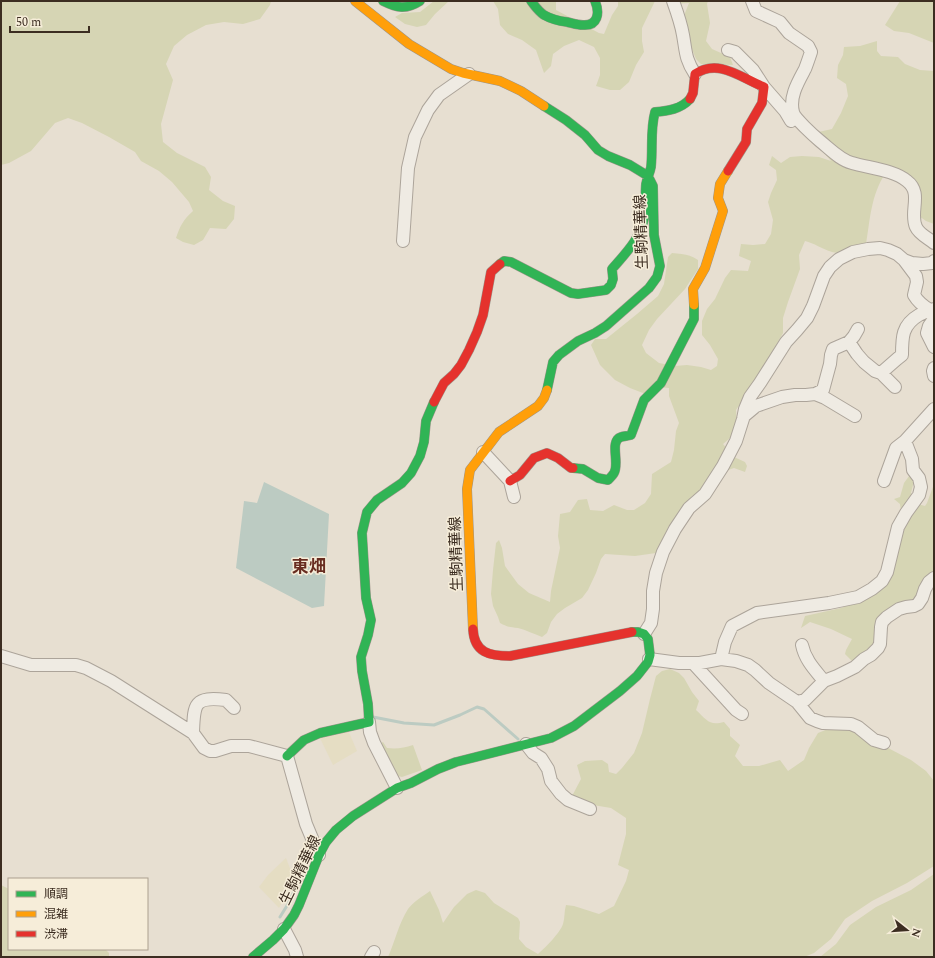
<svg xmlns="http://www.w3.org/2000/svg" width="935" height="958" viewBox="0 0 935 958" font-family="Spectral,'Noto Sans JP',serif">
<style>
.farmland{fill:#e5ddc3}
.green{fill:#d6d5b4}
.water{fill:#bccbc2}
.lines{fill:none;stroke-linecap:round;stroke-linejoin:round}
.stream{stroke:#bccbc2;stroke-width:3}
.street-casing{stroke:#aca49a;stroke-width:14}
.fast-casing{stroke:#9c948a;stroke-width:10}
.slow-casing{stroke:#9c948a;stroke-width:10}
.jam-casing{stroke:#9c948a;stroke-width:10}
.street{stroke:#efebe3;stroke-width:12}
.fast{stroke:#30b455;stroke-width:9}
.slow{stroke:#ff9f0a;stroke-width:9}
.jam{stroke:#e5322d;stroke-width:9}
.labels{text-anchor:middle;stroke-width:3;stroke-linejoin:round;paint-order:stroke}
.street-label{font-size:15px;fill:#3c2d21;stroke:#f6edd9}
.quarter-label{font-size:17px;font-weight:bold;fill:#682d21;stroke:#f6edd9}
</style>
<rect width="100%" height="100%" fill="#e7dfd1"/>
<path class="farmland" d="M348 730 357 751 333 765 319 736Z
M286 858 291 871 293 881 279 908 259 887 268 875Z"/>
<path class="green" d="M1 1H271L270 5 260 19 243 24 224 22 206 25 187 35 174 46 166 64 173 80 161 124 163 142 177 153 205 167 211 177 209 190 223 201 235 206 234 219 226 229 210 228 203 240 194 245 183 242 176 238C180 226 183 220 193 211L189 202 172 182 159 171 141 161 135 152 109 137 82 123 68 118 55 123 31 151 9 163 1 165Z
M434 1H449L435 14 426 25 417 27 405 24 395 17 402 13 420 12Z
M493 1H556V10L599 33 604 34 612 15 618 6V1H655L642 28V41L644 52 636 65 629 82 620 90H610L596 86 600 75V58L594 47 579 40 564 46 553 54 551 66 544 73 536 50 522 40 508 34 500 25 498 9Z
M671 1H708L707 4 710 23 706 41 712 49 730 57 733 65 701 64 696 59 683 27 685 13 689 3 672 4Z
M900 1H934V43L909 33 894 31 885 25Z
M877 41V51L881 56 898 57 905 64 920 70 934 71V224L926 221 919 216V188L915 179 898 175 885 174C871 195 870 220 866 244 856 247 843 255 832 252 822 249 814 243 805 241L799 255 800 269 788 302 783 318V333L761 372 736 410 737 423 735 432 730 438 723 444 734 457 745 462 747 466 745 472 734 468 728 470 715 484 692 496 668 528 656 553 635 556 605 554 601 559 596 573 588 590 582 598 565 608 557 614 551 622 547 633 542 637C534 634 526 630 518 628 510 627 507 627 500 623L498 617 493 606 491 594 493 570 496 543 499 540 502 548 505 566 518 584 529 593 550 602 551 591 560 548 558 536 560 514 570 512 578 500 587 499 590 510 603 511 614 505 627 510H634L645 503 651 494 652 474 671 462 674 450 676 431 679 423 669 396V388L657 387 648 395 630 388 615 380 600 365 591 345 595 339H606L637 314 658 296 664 284 668 257 672 253C682 254 689 254 698 260V269L685 289 657 319 649 330 642 345 646 353 659 363 675 366 687 365 701 367 711 370 717 366 718 359 710 345 702 335V321L707 309 715 299 725 278 731 270 748 271 751 261 739 256 741 244 753 245 765 244 771 234 773 220 768 202 771 193 777 180 776 170 769 165 772 156 781 163 790 157 802 156 819 157 831 161 820 148 814 133 832 129 841 113 848 96 846 84 837 78 838 65 843 55 844 47 860 46Z
M912 472 915 477 911 493 914 503 925 506 927 503 934 484V577L918 602 893 614 886 631 856 665 845 654 846 650 852 639 831 629 810 622 801 628 805 616 841 608 867 597 884 584 901 543 892 539 890 531 901 512 900 504 894 499 900 497 904 483Z
M670 669 679 673 684 678 692 692 699 701 696 710C707 720 709 726 724 722L730 729V736L740 745 735 756 743 766H759L780 760 788 771 804 760 809 748 818 733 828 729 859 725 890 749 911 760 926 771 934 781V866L907 883 872 901 845 919 831 939 814 953 804 957H388C395 941 399 923 408 909 413 902 423 896 430 891L439 910 443 923 454 907 467 894 476 890 485 893 494 903 518 918 520 922 519 939 526 947 538 954C545 948 560 933 563 924 565 918 564 911 566 905L574 906 599 914 614 906 626 881 629 870 618 865 626 834V818L611 808 587 804 571 798 581 779 577 765 585 761 602 760 608 764 609 772 616 774 622 768 634 753 642 733 650 699 656 676 662 671Z
M383 742 387 748C397 749 404 748 413 745L422 770 402 777 394 775 378 745Z
M934 874V957H820L836 944 850 925 876 907 911 890Z
M1 885 9 889V949H105L109 953V957H1Z"/>
<path class="water" d="M264 482 329 514 324 606 312 608 236 568 244 501 257 503Z"/>
<g class="lines">
<path class="stream" d="M373 717 404 723 434 725 460 715 477 707 484 709 518 739
M280 917 288 904 302 874"/>
<g class="street-casing">
<path id="street" d="M673 1C677 12 681 23 683 35 686 51 685 59 695 74
M752 1 756 11 780 22 789 33 808 46 811 52C809 58 807 64 805 69 798 82 789 97 793 112 794 118 814 136 820 141 830 149 840 160 852 163 869 168 894 170 907 181 923 193 909 212 916 227 919 234 928 238 934 243
M728 50 735 52 753 70 764 87 785 111 791 121 794 119
M403 241 408 168 415 137 428 110 439 95 469 74
M904 260 916 276 917 282 914 295C918 302 923 306 930 310
M934 319 929 326 927 333 934 347
M849 342 857 354 864 362 875 371 881 373 895 387
M934 368 933 371 934 376
M881 373 897 359 902 355C902 337 902 325 919 315 924 312 929 311 934 309
M815 394 823 390 830 364 831 355 833 349 849 342 854 336 858 329
M744 416 756 406 782 397 795 395H806L815 394 825 398 855 416
M483 452 510 481 514 497
M884 481 896 448 905 441 934 409
M644 634 651 623 653 609V591L656 573 663 552 675 529 689 508 705 494 723 466 736 441 743 419 745 409 750 397 760 383 786 342 797 330 807 318 813 306 824 276 830 267 839 259 853 252 868 249 880 248 888 250 897 254 904 260 912 263 923 264 932 263 934 261
M802 645C805 660 815 670 824 681
M1 656 31 665H76L86 668 111 681 193 733 204 748 210 751H215L231 746H249L287 756 306 824 319 855
M649 659 679 663H700L721 659 736 661 748 665 755 670 769 683 797 702 805 700 824 681 837 676 855 667 864 659 871 655 878 648 880 644 881 627 882 622 887 617 899 609 906 607 914 606 918 604 922 598 925 589 929 582 934 578
M721 659 725 642 732 626 757 613 829 603 858 597 872 589 882 581 887 572 898 527 906 513 919 495 921 487 919 478 913 470 912 459 905 441
M693 663 736 710 742 714
M797 702 810 718 817 721 823 723 851 724 858 727 874 740 884 743
M369 722 370 732 374 743 397 788
M193 733C194 705 193 696 226 700L234 708
M526 744 533 753 541 758 548 769 551 781 561 794 568 800 590 809
M284 929 295 950 297 957
M371 957 374 952"/>
</g>
<g class="fast-casing">
<path id="fast" d="M383 1C397 8 406 10 420 1
M531 1C535 6 538 11 544 15 551 19 559 21 567 22 572 23 577 25 583 25 598 26 600 13 595 1
M544 106 566 120 585 135 598 150 608 156 630 165 648 176 653 186 654 235 660 266 657 277 649 288 606 326 595 333 578 341 559 355 553 362 547 390
M500 264 504 261 511 262 571 293 578 294 606 290 611 285 613 279 612 269C625 254 641 238 644 218 646 207 645 195 646 184 647 178 650 173 651 167 653 148 650 130 655 112 668 111 681 109 690 99
M573 468 583 469 598 478 608 480C610 478 613 475 614 473 620 463 609 441 621 437 624 436 628 436 631 435L644 400 661 383 694 319V305
M287 756 304 740 320 733 369 722 368 704 362 671 361 657 368 635 371 620 366 598 362 533 367 512 377 500 402 483 411 473 420 456 424 442 426 421 434 402
M253 957 273 940 284 929 294 915 299 905 319 855 326 842 336 830 353 816 397 788 411 783 438 769 456 762 551 738 574 726 620 691 637 676 648 662 650 655 648 639 644 634 638 632H632"/>
</g>
<g class="slow-casing">
<path id="slow" d="M355 1 409 44 451 69 463 73 500 81 521 91 544 106
M694 305 693 289 705 268 723 211 718 198 720 184 728 171
M473 629 467 489 470 470 499 432 538 406 544 398 547 390"/>
</g>
<g class="jam-casing">
<path id="jam" d="M690 99 693 93 695 74C719 58 741 78 764 87L762 103 747 129 746 142 728 171
M434 402 444 383 454 374 461 365 469 350 477 332 483 315 491 272 500 264
M510 481 520 475 534 458 547 453 558 458 571 468H573
M473 629C474 653 490 656 510 656L632 632"/>
</g>
<use href="#street" class="street"/>
<use href="#fast" class="fast"/>
<use href="#slow" class="slow"/>
<use href="#jam" class="jam"/>
</g>
<g class="labels">
<g class="street-label">
<text transform="translate(641 232) rotate(-92)" y="5">生駒精華線</text>
<text transform="translate(456 554) rotate(-92)" y="5">生駒精華線</text>
<text transform="translate(300 870) rotate(-64)" y="5">生駒精華線</text>
</g>
<g class="quarter-label">
<text x="309" y="572">東畑</text>
</g>
</g>
<rect width="935" height="958" fill="none" stroke="#3c2d21" stroke-width="4"/>
<rect x="8" y="878" width="140" height="72" fill="#f6edd9" stroke="#aca08f"/>
<rect x="16" y="891" width="20" height="6" fill="#30b455" stroke="#aca08f"/>
<text x="44" y="898" font-size="12" fill="#3c2d21">順調</text>
<rect x="16" y="911" width="20" height="6" fill="#ff9f0a" stroke="#aca08f"/>
<text x="44" y="918" font-size="12" fill="#3c2d21">混雑</text>
<rect x="16" y="931" width="20" height="6" fill="#e5322d" stroke="#aca08f"/>
<text x="44" y="938" font-size="12" fill="#3c2d21">渋滞</text>
<g transform="translate(907 930) rotate(107)" stroke="#f6edd9" stroke-width="3" paint-order="stroke">
<path d="M0-3L7 15L0 10L-7 15Z" fill="#3c2d21"/>
<text y="-6" font-size="11" font-weight="bold" text-anchor="middle" fill="#3c2d21">N</text>
</g>
<path d="M10 26v6h79v-6" fill="none" stroke="#3c2d21" stroke-width="2"/>
<text x="16" y="26" font-size="12" fill="#3c2d21" stroke="#f6edd9" stroke-width="3" paint-order="stroke">50 m</text>
</svg>
